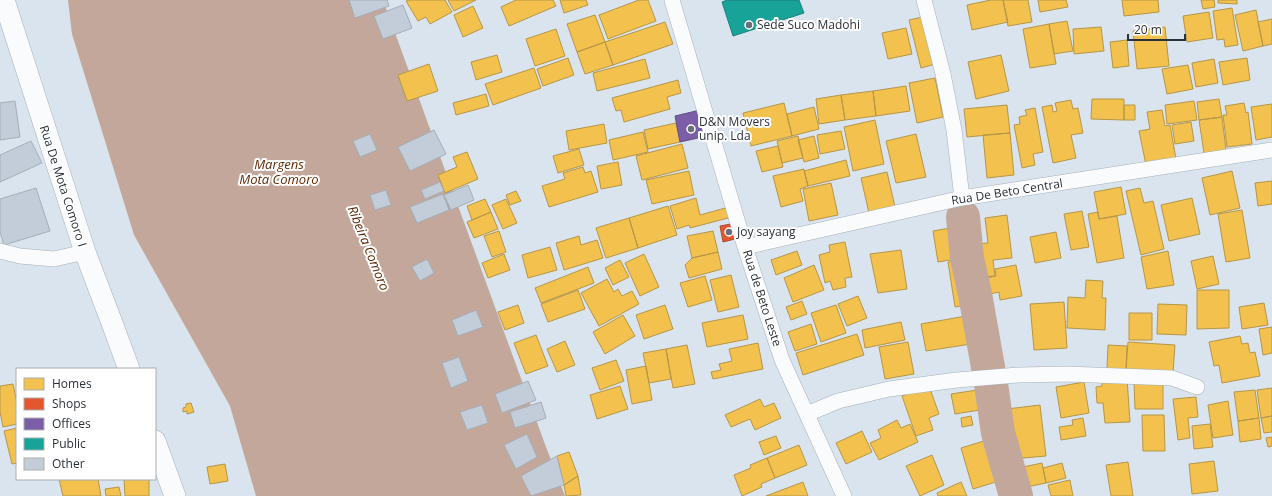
<svg xmlns="http://www.w3.org/2000/svg" width="1272" height="496" viewBox="0 0 1272 496" font-family="'Open Sans',sans-serif">
<style>
.water{fill:#c3a79b}
.homes{fill:#f2c14e;stroke:#b69648}
.shops{fill:#e4572e;stroke:#ac4c31}
.offices{fill:#7b5ea7;stroke:#635086}
.public{fill:#17a398;stroke:#1d817c}
.lines{fill:none;stroke-linecap:round;stroke-linejoin:round}
.river{stroke:#c3a79b;stroke-width:34}
.building{fill:#c2cdd9;stroke:#a5aeb6}
.street-casing{stroke:#a6afb7;stroke-width:16}
.secondary-casing{stroke:#a6afb7;stroke-width:22}
.street{stroke:#f9fbfd;stroke-width:15}
.secondary{stroke:#f9fbfd;stroke-width:21}
.poi-dot{fill:#677079;stroke:#fff;stroke-width:1.5}
.labels{text-anchor:middle;stroke-width:4;stroke-linejoin:round;paint-order:stroke}
.poi-label{font-size:12px;fill:#2a3139;stroke:#fff;text-anchor:start}
.street-label{font-size:12px;fill:#2a3139;stroke:#fff}
.water-label{font-size:13px;font-style:italic;fill:#5f2804;stroke:#fff}
</style>
<rect width="100%" height="100%" fill="#d9e4ef"/>
<path class="water" d="M68 0H383L546 447 565 496H256L230 406 134 235 72 34Z"/>
<path class="homes" d="M408 0H445L452 12 430 24 426 17 418 21 406 1Z
M448 0H476L454 11Z
M516 0H553L556 6 509 26 501 7Z
M560 0H586L588 5 564 13Z
M639 0H648L656 21 608 39 599 15Z
M991 0H1003L1008 22 972 30 967 5Z
M1003 0H1028L1032 22 1008 26Z
M1038 0H1066L1068 7 1040 12Z
M1122 0H1158L1159 12 1124 16Z
M1201 0H1214L1215 7 1203 9Z
M1218 0H1237V4L1218 3Z
M473 6 483 28 463 37 454 15Z
M1232 8 1238 45 1225 47 1224 39 1217 40 1213 11Z
M1256 10 1263 46 1243 51 1235 15Z
M1209 12 1213 38 1187 42 1183 16Z
M595 15 605 42 577 52 567 24Z
M927 16 939 63 921 68 909 20Z
M1272 19V44L1263 46 1258 22Z
M1067 21 1073 51 1054 54 1049 24Z
M665 22 673 44 613 65 605 42Z
M1049 24 1056 64 1030 68 1023 29Z
M1101 27 1104 51 1074 54 1073 29Z
M1165 27 1169 66 1137 69 1133 31Z
M906 28 912 54 888 59 882 33Z
M556 29 565 56 535 66 526 39Z
M1127 40 1129 66 1113 68 1110 42Z
M605 42 613 65 585 74 577 52Z
M497 55 502 72 476 80 471 62Z
M1001 55 1009 91 976 99 968 62Z
M568 58 574 75 543 86 537 69Z
M1247 58 1250 80 1223 85 1219 62Z
M645 59 650 78 597 91 593 73Z
M1214 59 1218 83 1196 87 1192 63Z
M429 64 438 91 407 101 398 75Z
M1188 65 1193 89 1167 94 1162 69Z
M534 68 541 88 493 105 485 84Z
M935 78 943 117 917 123 909 83Z
M678 80 681 93 667 97 670 109 624 122 621 110 616 111 612 98Z
M906 86 910 111 876 116 873 91Z
M873 91 876 116 845 120 841 95Z
M486 94 489 106 456 115 453 103Z
M841 95 845 120 819 124 816 99Z
M1092 99H1124V120L1091 119Z
M1219 99 1222 117 1199 120 1197 102Z
M1071 100 1073 109 1078 108 1083 133 1071 135 1076 158 1053 163 1042 107 1052 105 1053 112 1057 111 1055 103Z
M1194 101 1197 120 1167 124 1165 105Z
M784 103 792 136 751 146 743 113Z
M1244 103 1246 113 1248 112 1252 144 1227 147 1223 115H1227L1225 106Z
M1272 104V137L1256 140 1251 107Z
M1007 105 1010 133 967 137 964 109Z
M1124 105H1135V120H1124Z
M814 107 819 129 792 136 787 114Z
M1035 108 1043 152 1033 154 1035 165 1022 168 1014 125 1020 124 1019 117 1027 115 1025 110Z
M1162 110 1165 126 1170 125 1176 159 1146 165 1139 131 1150 129 1147 112Z
M1222 117 1226 150 1204 153 1199 120Z
M875 120 884 164 853 171 844 127Z
M1191 122 1194 141 1175 144 1172 125Z
M676 123 680 142 648 149 644 130Z
M604 124 607 143 569 150 566 131Z
M841 131 845 149 820 154 817 135Z
M643 132 648 152 613 160 609 140Z
M1010 133 1014 175 987 178 983 135Z
M916 134 926 177 896 183 886 141Z
M798 136 803 158 782 163 777 141Z
M814 136 819 158 804 162 798 140Z
M682 144 688 168 642 180 636 156Z
M778 146 783 167 762 172 756 151Z
M579 149 584 165 558 173 553 156Z
M467 152 478 179 445 193 438 175 457 167 453 157Z
M846 160 850 176 808 186 804 171Z
M618 162 622 185 601 189 597 166Z
M583 167 585 173 591 171 598 192 549 207 542 186 565 179 563 173Z
M804 169 808 186 800 189 803 201 781 207 773 176Z
M689 171 694 195 652 204 646 180Z
M1232 171 1240 208 1210 215 1202 178Z
M887 172 895 207 869 213 861 178Z
M1272 181V204L1258 206 1255 183Z
M831 183 838 215 809 221 803 189Z
M1121 187 1126 214 1099 219 1094 192Z
M1140 188 1144 203 1153 201 1164 249 1141 255 1126 191Z
M516 191 521 201 510 205 506 195Z
M696 198 700 215 729 207 732 217 690 228 689 225 677 229 670 206Z
M1192 198 1200 234 1169 241 1161 205Z
M485 199 491 212 472 220 467 206Z
M506 199 517 223 503 229 492 205Z
M668 206 677 235 638 248 629 218Z
M1242 210 1250 258 1226 262 1218 214Z
M1082 211 1089 247 1071 250 1064 214Z
M491 212 498 229 474 238 467 222Z
M1098 212 1099 219 1117 216 1124 258 1097 263 1088 214Z
M1007 215 1012 258 993 260 995 276 974 278 971 244 988 243 985 218Z
M629 218 638 248 606 258 596 228Z
M956 227 962 258 938 262 933 231Z
M499 231 506 252 492 257 484 236Z
M713 231 718 252 692 258 687 236Z
M1056 232 1061 258 1035 263 1030 237Z
M579 236 581 245 597 240 603 258 564 270 556 243Z
M845 242 852 277 845 278 846 287 833 290 830 281 825 283 819 255 830 252 829 245Z
M550 247 557 270 528 278 522 255Z
M901 250 907 289 878 293 870 254Z
M797 251 802 265 776 275 771 260Z
M1168 251 1174 285 1147 289 1141 257Z
M718 252 722 269 689 278 685 265 692 258Z
M504 254 510 270 488 278 482 263Z
M644 254 659 287 640 296 625 263Z
M1213 256 1219 284 1197 289 1191 261Z
M620 260 629 277 613 285 605 268Z
M967 260 974 304 955 307 948 262Z
M814 265 824 290 793 302 784 278Z
M1016 265 1022 296 1000 300 999 292 986 295 983 279 996 276 995 269Z
M588 267 594 283 541 303 535 288Z
M731 275 739 307 718 312 710 280Z
M705 276 712 300 688 307 680 283Z
M607 279 614 292 618 289 622 296 632 291 639 304 599 326 581 293Z
M1086 280 1103 281 1102 298H1106L1105 330 1067 328 1068 297 1085 298Z
M578 290 585 309 548 322 541 304Z
M1197 290H1229V328L1197 329Z
M858 296 867 318 847 326 838 304Z
M802 301 807 314 791 320 786 307Z
M1064 302 1067 348 1034 350 1030 304Z
M1264 303 1268 325 1242 329 1239 307Z
M1158 304 1187 305 1186 335 1157 334Z
M518 305 524 323 505 330 498 312Z
M665 305 673 329 644 339 636 315Z
M836 305 846 333 821 342 811 313Z
M1129 313H1152V340H1129Z
M623 315 635 336 605 354 593 332Z
M743 315 748 339 707 347 702 323Z
M966 316 971 344 926 351 921 324Z
M901 322 905 340 865 348 862 330Z
M811 324 817 344 795 351 788 332Z
M1272 327V353L1263 355 1259 329Z
M857 334 864 355 803 375 796 353Z
M536 335 548 366 526 374 514 343Z
M1240 336 1242 344 1248 343 1250 353 1255 352 1260 376 1222 383 1219 365 1214 366 1209 342Z
M565 341 575 365 557 372 547 349Z
M908 342 914 374 885 379 879 347Z
M1128 342 1175 345 1173 373 1126 370Z
M758 343 763 369 713 379 711 372 721 370 719 364 732 361 729 349Z
M687 345 695 384 673 388 666 349Z
M1108 345 1127 346 1126 370 1107 369Z
M666 349 671 379 649 383 643 353Z
M616 360 624 381 600 390 592 368Z
M646 366 652 400 632 404 626 370Z
M1127 378 1130 422 1105 423 1103 403H1097L1096 387 1102 386V380Z
M1163 380V409H1135L1134 381Z
M1084 382 1089 413 1061 418 1056 387Z
M13 384 17 403V424L3 427 0 412V386Z
M620 386 628 409 597 419 590 395Z
M929 386 939 414 929 418 933 430 916 436 902 396Z
M1272 388V416L1261 418 1257 390Z
M977 390 980 410 955 414 951 394Z
M1255 390 1259 418 1238 421 1234 392Z
M1196 397 1198 417 1188 418 1190 438 1178 440 1173 399Z
M760 399 764 407 774 403 781 418 755 430 750 419 731 427 725 415Z
M1228 401 1233 435 1213 438 1208 405Z
M191 403 194 412 187 414V411L183 412V408L186 407V404Z
M1040 405 1046 456 1012 459 1007 409Z
M1142 415H1164L1165 451H1143Z
M971 416 973 425 962 427 961 418Z
M1272 416V432L1264 433 1261 418Z
M1083 418 1086 436 1061 440 1059 427 1073 425 1072 420Z
M1259 418 1261 439 1240 442 1238 421Z
M897 420 901 428 910 424 918 442 879 460 870 443 881 438 878 430Z
M1210 424 1213 447 1194 449 1192 426Z
M17 428V463L12 464 4 431Z
M862 431 872 452 846 464 836 443Z
M776 436 781 448 764 455 759 442Z
M1272 437V446L1268 447 1266 438Z
M987 440 999 481 973 489 961 448Z
M799 445 807 465 775 478 767 458Z
M569 452 578 476 564 485 557 456Z
M932 455 944 485 920 496 906 466Z
M767 458 775 478 761 484 762 487 742 496 734 475 751 468 750 465Z
M1214 461 1218 491 1192 494 1189 464Z
M1128 462 1133 496H1111L1106 465Z
M1042 463 1046 483 1022 488 1018 468Z
M1062 463 1066 478 1046 483 1043 468Z
M225 464 228 481 210 484 207 467Z
M578 476 581 495 566 496 564 485Z
M59 479H98L101 496H63Z
M124 479H149V496H125Z
M1070 480 1073 496H1051L1048 485Z
M803 482 808 496H766Z
M961 482 967 496H938L937 493Z
M119 487 121 496H106L105 489Z"/>
<path class="shops" d="M736 223 739 238 723 242 720 226Z"/>
<path class="offices" d="M700 110 707 136 680 142 675 116Z"/>
<path class="public" d="M727 0H799L804 13 733 36 722 2Z"/>
<g class="lines">
<path class="river" d="M963 217 967 258 975 294 991 384 998 433 1016 496"/>
</g>
<path class="building" d="M349 0H387L389 6 355 18Z
M403 5 412 28 383 39 374 16Z
M15 101 20 137 0 140V103Z
M434 130 446 154 410 171 398 147Z
M370 134 377 150 360 157 353 141Z
M31 141 42 163 0 182V155Z
M440 182 444 191 425 199 421 190Z
M468 185 474 200 451 210 444 195Z
M36 188 50 231 4 245 0 232V199Z
M386 190 391 205 375 210 370 195Z
M443 194 449 210 417 223 410 207Z
M427 259 434 273 420 281 412 267Z
M476 310 483 327 458 336 452 320Z
M459 357 468 381 451 388 442 363Z
M528 381 536 400 502 413 495 394Z
M541 402 546 418 515 428 510 412Z
M482 405 488 423 467 430 460 412Z
M527 434 537 457 516 469 504 445Z
M557 456 564 485 531 496 521 476Z"/>
<g class="lines">
<g class="street-casing">
<path id="street" d="M672 0 745 247 782 360 844 496
M924 0 943 74 954 130 962 198
M745 247 962 198 1272 150
M0 251 20 256 54 259 85 252
M807 414 838 401 889 389 957 380 1019 375 1067 374 1172 378 1197 387"/>
</g>
<g class="secondary-casing">
<path id="secondary" d="M4 0 85 252 112 323 129 369
M155 441 175 496"/>
</g>
<use href="#street" class="street"/>
<use href="#secondary" class="secondary"/>
</g>
<g class="poi-dot">
<circle cx="749" cy="25" r="4"/>
<circle cx="691" cy="129" r="4"/>
<circle cx="729" cy="232" r="4"/>
</g>
<g class="labels">
<g class="poi-label">
<text x="757" y="29">Sede Suco Madohi</text>
<text x="699" y="126">D&amp;N Movers<tspan x="699" dy="14">unip. Lda</tspan></text>
<text x="737" y="236">Joy sayang</text>
</g>
<g class="street-label">
<text transform="translate(63 186) rotate(72)" y="4">Rua De Mota Comoro I</text>
<text transform="translate(1007 192) rotate(-9)" y="4">Rua De Beto Central</text>
<text transform="translate(762 298) rotate(72)" y="4">Rua de Beto Leste</text>
</g>
<g class="water-label">
<text x="279" y="169">Margens<tspan x="279" dy="15">Mota Comoro</tspan></text>
<text transform="translate(369 248) rotate(68)" y="5">Ribeira Comoro</text>
</g>
</g>
<rect x="16" y="368" width="140" height="112" fill="#ffffff" stroke="#aaadb0"/>
<rect x="24" y="378" width="20" height="12" fill="#f2c14e" stroke="#aaadb0"/>
<text x="52" y="388" font-size="12" fill="#2a3139">Homes</text>
<rect x="24" y="398" width="20" height="12" fill="#e4572e" stroke="#aaadb0"/>
<text x="52" y="408" font-size="12" fill="#2a3139">Shops</text>
<rect x="24" y="418" width="20" height="12" fill="#7b5ea7" stroke="#aaadb0"/>
<text x="52" y="428" font-size="12" fill="#2a3139">Offices</text>
<rect x="24" y="438" width="20" height="12" fill="#17a398" stroke="#aaadb0"/>
<text x="52" y="448" font-size="12" fill="#2a3139">Public</text>
<rect x="24" y="458" width="20" height="12" fill="#c2cdd9" stroke="#aaadb0"/>
<text x="52" y="468" font-size="12" fill="#2a3139">Other</text>
<path d="M1128 34v6h57v-6" fill="none" stroke="#2a3139" stroke-width="2"/>
<text x="1134" y="34" font-size="12" fill="#2a3139" stroke="#ffffff" stroke-width="3" paint-order="stroke">20 m</text>
</svg>
